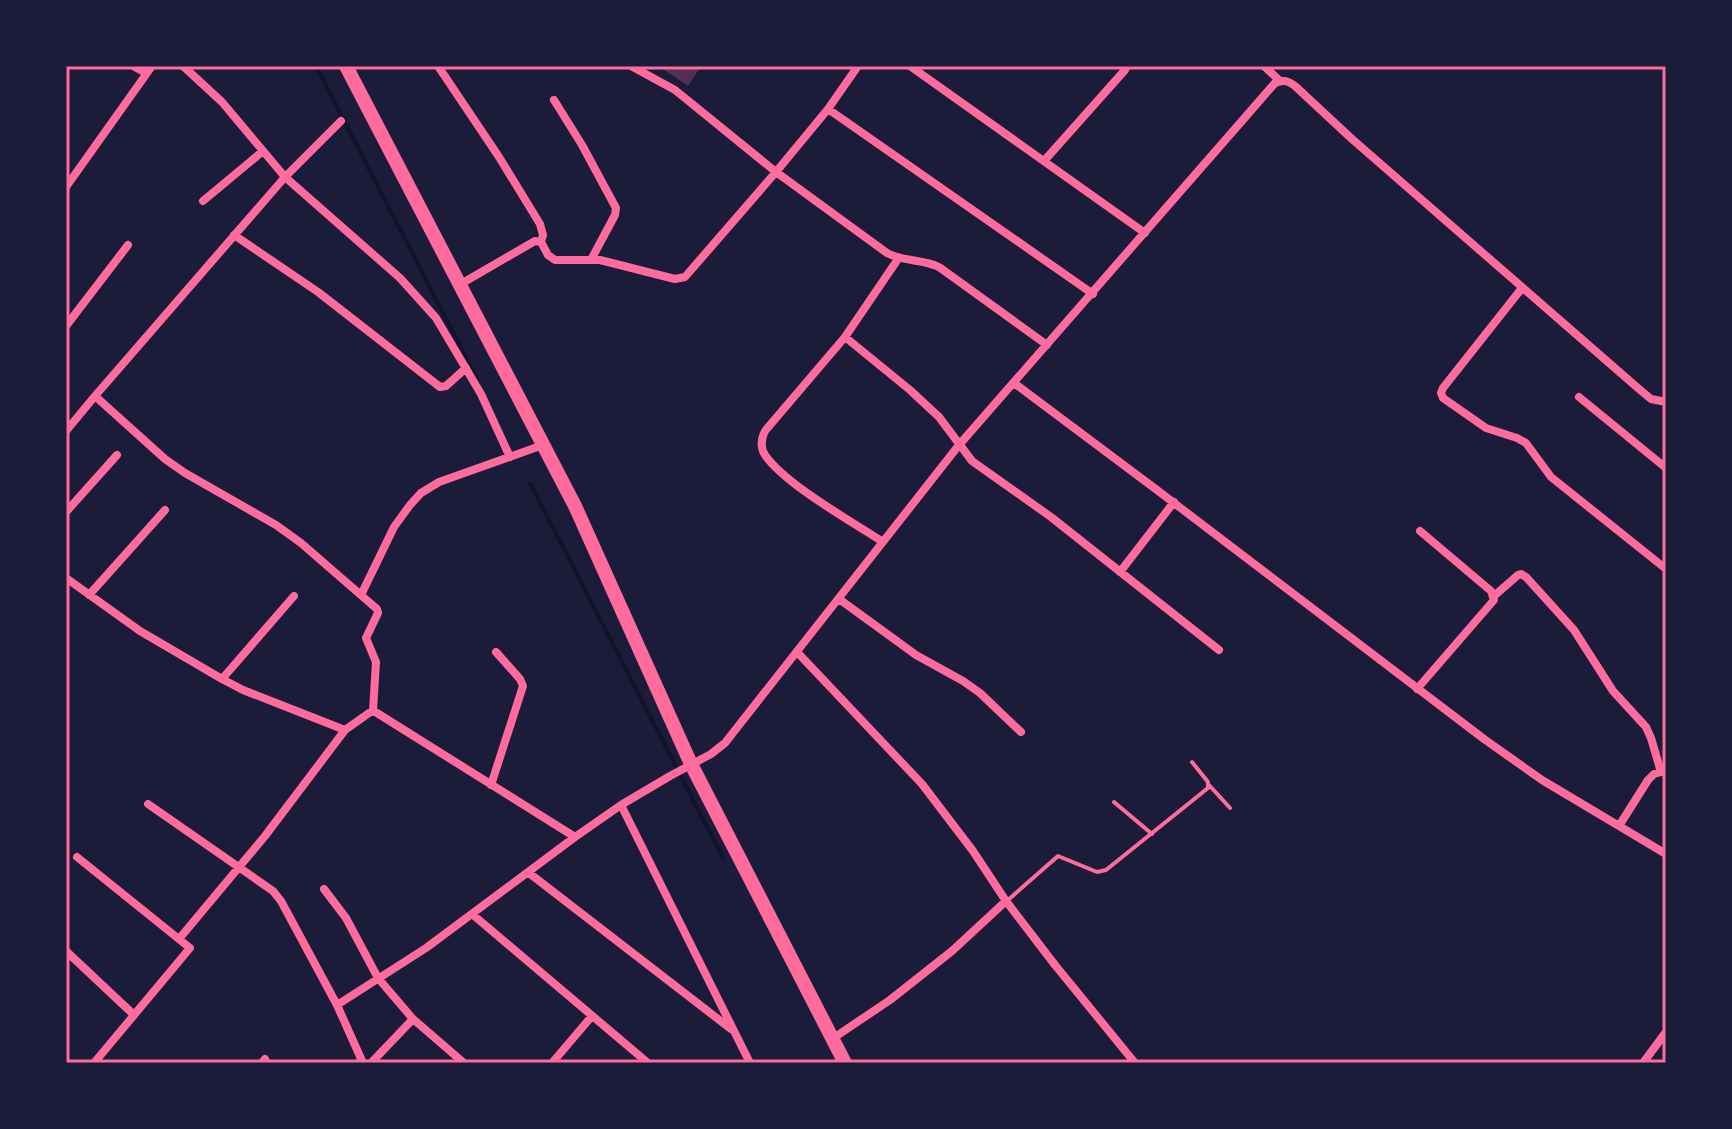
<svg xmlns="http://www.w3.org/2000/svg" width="1732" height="1129" viewBox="0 0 1732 1129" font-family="Arial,sans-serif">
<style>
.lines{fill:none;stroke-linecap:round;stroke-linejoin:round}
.stream{stroke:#12122b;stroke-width:4}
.building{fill:#542f53}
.service{stroke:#ff6b9d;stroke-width:4}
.minor{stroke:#ff6b9d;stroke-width:8}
.trunk{stroke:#ff6b9d;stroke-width:14}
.neatline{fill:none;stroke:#ff6b9d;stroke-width:3}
</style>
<rect width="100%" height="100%" fill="#1b1b3a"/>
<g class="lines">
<path class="stream" d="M316 66 478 381
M530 483 723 858"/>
</g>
<path class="building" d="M665 66H701L688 86 663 69Z"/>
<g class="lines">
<path class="service" d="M1209 785 1230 808
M1114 802 1152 834
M1008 900 1058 856 1097 872 1106 870 1208 788V782L1192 762"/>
<path class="minor" d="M133 66 146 73
M183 66 222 102 285 177 400 278 436 318 481 394 510 457
M438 66 499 157 540 224 543 235 541 242
M631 66 675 90 776 172 887 253C904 262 922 259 939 267L1047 345
M910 66 1145 233
M1264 66 1280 81
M554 100 582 145 616 208 615 215 592 258
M828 109 1093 294
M341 121 285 177 95 396 165 459 185 473 276 525 301 543 377 609 378 613 366 638 376 662 373 711
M1044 161 1125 70 1127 66
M66 187 152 66
M203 201 263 151
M234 235 318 292 440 387 446 386 466 368
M459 285 535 241 541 242 548 255 555 260H600L675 279 685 277 776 172 828 109 858 66
M1522 288 1443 388 1441 393 1443 398 1486 428 1517 438 1526 443 1551 477 1666 569
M66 326 128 245
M845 337 910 390 939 417 972 461 1051 517 1219 650
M1014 383 1157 490 1484 739 1542 780 1666 854
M1579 397 1666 468
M66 431 95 396
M66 512 117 455
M883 542C851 521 786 485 765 455 760 447 761 439 765 431L845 337 898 259
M1120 572 1174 502
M66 578 140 631 222 679 243 690 345 730 369 713 373 711 377 713 575 837
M89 595 165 510
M361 595 394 527 410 505 421 493 439 482 543 445
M1494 596 1518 575 1521 574 1526 577 1574 630 1613 691 1646 727 1651 738 1661 772
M839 599 916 655 963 681 980 693 1021 732
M797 652 922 784 973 851 1006 901 1055 965 1135 1063
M222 679 294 596
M1417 689 1494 600 1491 591 1420 531
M491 785 523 686 520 679 496 652
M148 804 273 891 281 901 337 1005 363 1063
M621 805 750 1063
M1619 826 1648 780 1654 774 1665 771
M77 857 190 948 94 1063
M529 873 731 1029
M324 889 346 918 378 978 413 1019 464 1063
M472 914 648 1063
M179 939 265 836 345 730
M66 951 133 1014
M337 1005 426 948 575 837 621 805 670 776 711 754 725 743 959 445 1241 122 1275 83C1284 79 1288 81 1295 86L1352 139 1639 389 1651 399 1666 402
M832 1039 890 1000 952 951 1006 901
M262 1063 265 1059
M371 1063 413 1019
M552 1063 592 1016
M1643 1063 1666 1032"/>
<path class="trunk" d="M346 66 575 506 691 764 845 1063"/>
</g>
<rect width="1732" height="1129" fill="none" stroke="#1b1b3a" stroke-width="136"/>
<rect x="68" y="68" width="1596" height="993" class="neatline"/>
</svg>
